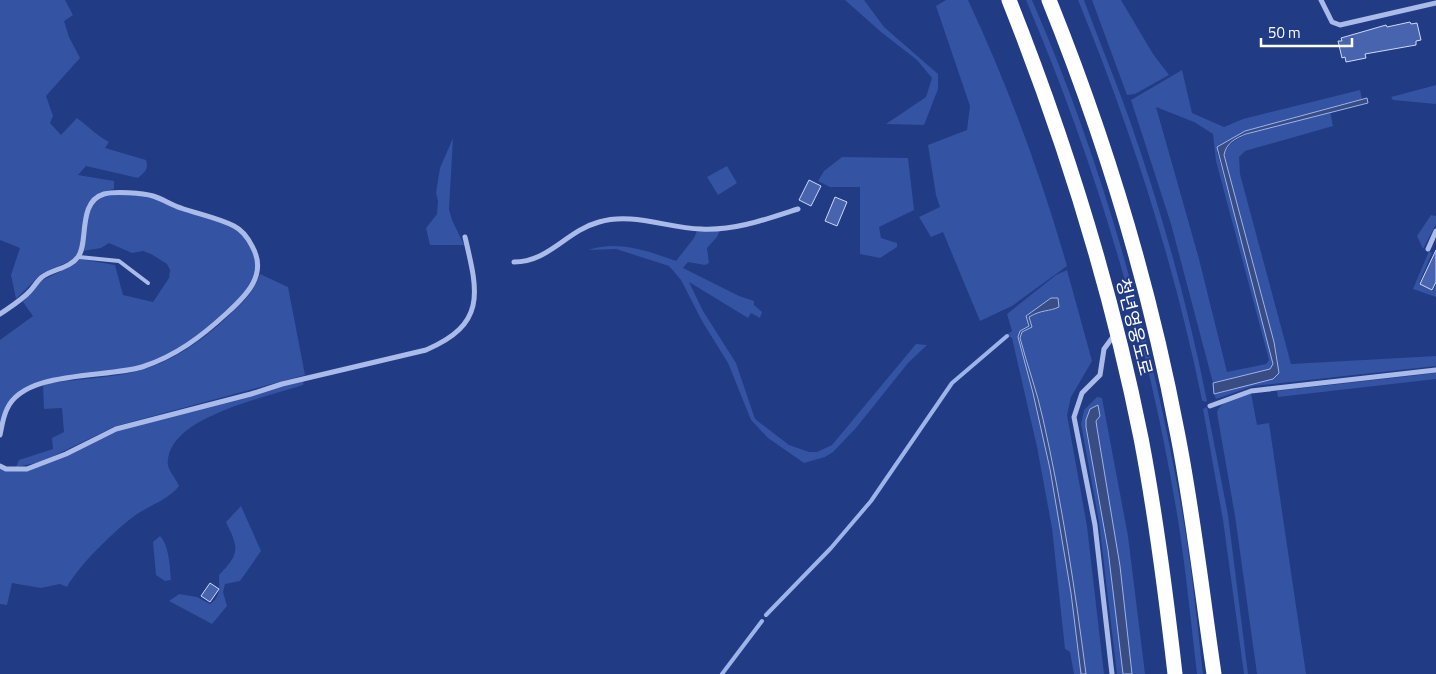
<svg xmlns="http://www.w3.org/2000/svg" width="1436" height="674" viewBox="0 0 1436 674" font-family="'Titillium Web','Noto Sans KR',sans-serif">
<style>
.green{fill:#3453a2;fill-rule:evenodd}
.water{fill:#394c84;stroke:#9db4eb}
.lines{fill:none;stroke-linecap:round;stroke-linejoin:round}
.stream{stroke:#9db4eb;stroke-width:4}
.building{fill:#4964ae;stroke:#ced9f7}
.lane{stroke:#aabbe9;stroke-width:4}
.street{stroke:#aabbe9;stroke-width:5}
.highway{stroke:#fff;stroke-width:15}
.labels{text-anchor:middle;stroke-width:4;stroke-linejoin:round;paint-order:stroke}
.street-label{font-size:18px;fill:#fff;stroke:#213b85}
</style>
<rect width="100%" height="100%" fill="#213b85"/>
<path class="green" d="M0 0H65L73 15 64 21 69 37 80 58 46 96 53 116 50 123 61 135 77 118C88 126 96 135 109 142L105 148 146 160C149 169 145 172 138 178L86 166 78 175 114 181V189C75 196 87 229 77 255L70 261 41 274 16 299 11 275 20 248 0 240Z
M845 0H864L884 27 938 74V89L924 125 886 124 926 97 932 78 917 60 881 32Z
M946 0H968C1008 86 1041 175 1067 266L1012 306 980 321 943 232 931 237 919 217 940 207 936 195 928 145 967 130 970 106 936 6Z
M1026 0H1032C1104 166 1152 339 1183 517 1192 569 1197 622 1203 674H1197C1191 623 1186 571 1178 520 1149 341 1097 167 1026 0Z
M1078 0H1084C1099 41 1116 81 1130 121 1162 212 1188 306 1207 401L1205 402 1202 400C1174 263 1131 129 1078 0Z
M1092 0H1121L1153 54 1169 75 1135 94 1127 95Z
M1182 70 1192 113 1224 127 1243 119 1360 90 1362 99 1245 131 1217 152 1239 230 1273 364 1270 369 1213 383 1171 224 1131 100ZM1156 107 1194 122 1213 134 1216 161 1269 360 1266 364 1227 372 1199 259Z
M1436 85V104L1393 100 1391 97Z
M1330 111 1333 126 1245 151 1239 157 1240 174 1291 364 1436 356V366L1253 386 1216 399 1214 394 1279 373 1274 342 1224 155C1229 129 1306 118 1330 111Z
M453 138 449 209 452 220 464 245H430L426 228 437 214 438 201 436 193 440 168Z
M842 157 908 158 914 210 879 227 881 238 897 243V247L880 258 860 254V187H830L818 181 824 171Z
M727 166 737 183 718 195 707 177Z
M114 193 151 197 234 227 248 240 257 261 252 286 209 329 172 353 140 367 42 381 14 398 0 430V340L33 316 23 302 41 281 69 267 80 259 115 265 123 295 153 302 169 278 170 270 167 264 151 254 143 251 132 253 109 243 101 248 83 251C84 227 86 198 114 193Z
M1431 215 1436 216V224L1423 249 1417 236Z
M720 230 717 237 707 248 709 263 705 265 688 262 683 268 739 296 754 301V305L762 312 760 318 751 313 748 318 689 282 703 311 736 363 755 419 789 445 809 452H817L832 445 916 344 927 345 908 363 856 428 833 452 825 457 804 463 768 438 751 420 728 363 702 321 681 280 669 266 616 249 588 250C618 240 648 251 676 261L694 238 697 231Z
M1429 251 1432 253 1419 283 1433 291 1436 285V297L1413 289Z
M1067 270 1092 361 1071 397 1067 415 1087 526 1104 674H1086C1075 589 1062 503 1043 419 1037 391 1027 365 1020 338L1022 332 1032 327 1029 317 1043 309 1053 310 1051 298 1027 316 1029 326 1020 331 1018 337 1033 393 1050 469 1071 593 1081 674H1074L1070 652 1065 649 1052 528 1037 447 1012 338 1006 335 1012 331 1007 314 1056 275Z
M260 274 288 287 305 375 116 426 41 462 16 467 19 460 53 449 52 438 64 432 62 408 44 409 43 384C68 380 94 379 119 375 160 369 193 348 223 321 239 306 253 295 260 274Z
M1436 373V379L1278 397 1277 391Z
M304 380 303 385C267 397 173 416 168 459 166 470 175 476 179 486 169 499 151 505 137 514 117 528 78 566 67 587L60 584 41 588 12 583 7 605 0 604V468L28 471 68 455 117 430Z
M1251 393 1257 425 1269 423 1306 674H1257L1235 516 1217 413C1219 401 1240 396 1251 393Z
M1097 397 1102 398 1128 536 1145 674H1132L1120 566 1097 428 1096 421 1100 416 1097 405 1086 427 1108 550 1123 674H1117L1099 522 1081 424 1084 410Z
M1207 407 1228 515 1248 674H1244L1223 520 1203 409Z
M241 506 261 551 240 581 225 584 223 592 227 606 212 624 169 601 179 594 197 597 210 604C221 597 219 587 219 575 240 553 239 549 226 522Z
M160 536C169 545 170 567 171 580L165 581 156 575 153 542Z"/>
<path class="water" d="M1367 98 1368 103 1246 134C1236 138 1226 143 1224 155L1274 342 1279 373 1273 379 1214 394 1213 383 1270 369 1273 364 1217 147 1245 131Z
M1051 298H1058L1059 307C1048 312 1043 309 1029 317L1032 327 1022 332 1020 338C1027 365 1037 391 1043 419 1062 503 1075 589 1086 674H1081L1071 593 1050 469 1033 393 1018 337 1020 331 1029 326 1026 316Z
M1098 405 1100 416 1096 421 1097 428 1120 566 1132 674H1123L1108 550 1086 427V420L1090 409Z"/>
<g class="lines">
<path class="stream" d="M766 615 831 548 871 501 952 383 1007 336
M722 674 762 621"/>
</g>
<path class="building" d="M1410 22 1411 24 1417 23 1421 40 1416 41V45L1365 54 1366 58 1346 62 1345 57 1342 58 1338 41H1342L1341 38 1386 25 1387 27Z
M809 180 821 186 811 206 799 200Z
M835 197 847 202 837 226 825 221Z
M1436 250V282L1432 290 1420 284Z
M210 583 219 589 210 602 201 596Z"/>
<g class="lines">
<path class="lane" d="M79 257 119 261 148 283"/>
<path class="street" d="M1321 0 1332 22 1340 25 1436 3
M1428 249 1436 231
M514 262C549 262 566 231 599 222 632 212 667 228 701 229 734 231 767 219 798 209
M0 314C10 307 22 300 30 291 34 287 37 281 42 277 53 269 70 268 78 257 89 243 77 202 104 194 114 191 143 193 153 196 163 199 171 205 181 208 198 214 218 218 234 226 242 230 248 238 252 246 268 274 247 295 227 313 202 336 176 356 142 367 106 378 24 370 7 409 3 417 2 426 0 435
M1210 406 1251 391 1436 370
M0 466 6 469H27L66 454 116 429 251 394 282 384 426 350C487 324 478 292 465 237
M1112 674 1095 525 1074 417 1082 393 1100 375 1104 349 1115 334"/>
<path class="highway" d="M1009 0C1065 141 1111 288 1141 438 1156 516 1166 595 1175 674
M1049 0C1105 139 1149 284 1177 431 1193 511 1202 593 1214 674"/>
</g>
<g class="labels">
<g class="street-label">
<text transform="translate(1134 327) rotate(76)" y="6">청년영웅도로</text>
</g>
</g>
<path d="M1261 38v8h91v-8" fill="none" stroke="#ffffff" stroke-width="2.5"/>
<text x="1268" y="38" font-size="15" fill="#ffffff" stroke="#213b85" stroke-width="4" paint-order="stroke">50 m</text>
</svg>
